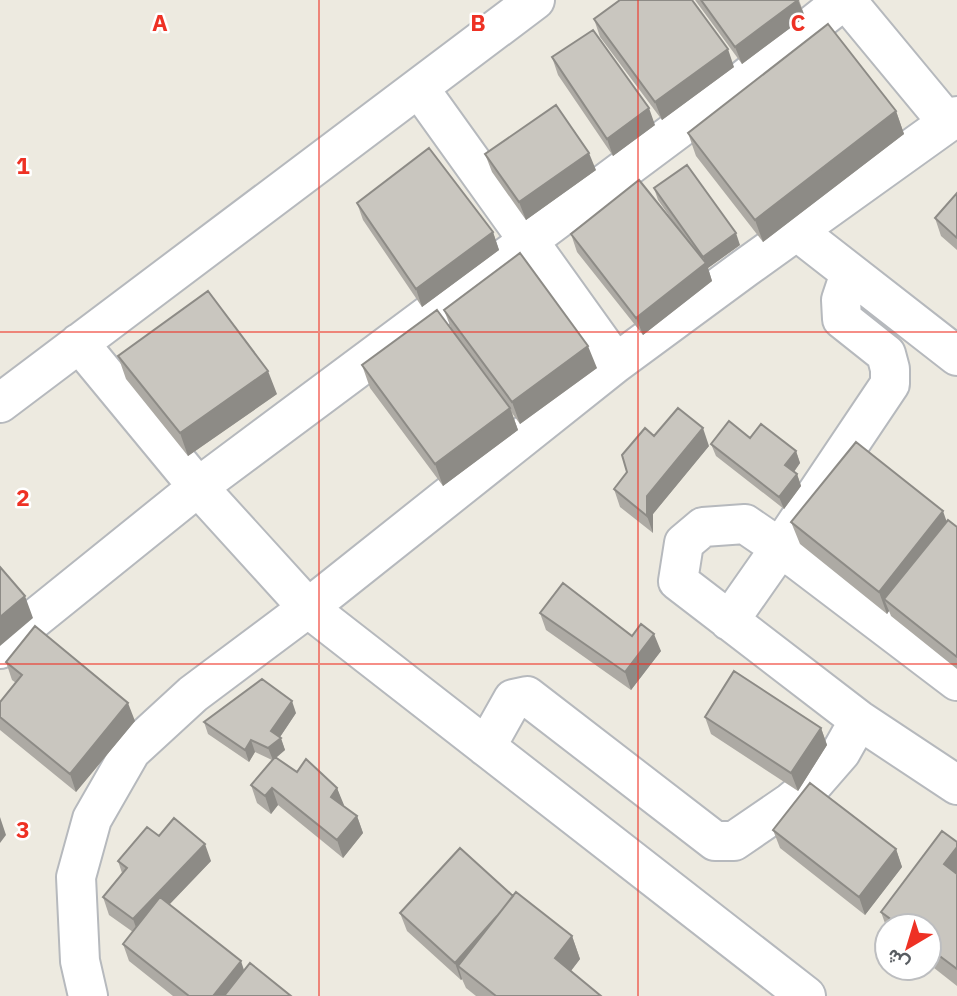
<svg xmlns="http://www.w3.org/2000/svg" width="957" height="996" viewBox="0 0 957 996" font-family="'IBM Plex Sans',Vazirmatn,sans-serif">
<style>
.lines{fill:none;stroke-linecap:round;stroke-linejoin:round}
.minor-casing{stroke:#b6b9bd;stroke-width:42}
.minor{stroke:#fff;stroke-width:38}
.wall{fill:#adaaa4}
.shaded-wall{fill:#8d8b86}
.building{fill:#c9c6bf;stroke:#8d8b86;stroke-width:2}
.grid{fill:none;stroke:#ee3124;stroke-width:2;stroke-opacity:0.55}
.grid-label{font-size:23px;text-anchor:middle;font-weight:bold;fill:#ee3124;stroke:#fff;stroke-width:5;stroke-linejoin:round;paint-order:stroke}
</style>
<rect width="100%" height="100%" fill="#edeae0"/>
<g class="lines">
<g class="minor-casing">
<path id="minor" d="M846 0 948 123
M419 88 616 363
M798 232 957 356
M79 343 198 487 308 608 806 996
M0 403 535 0
M729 621 780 548 890 384V369L886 354 842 319 841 300 850 273
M0 649 17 633 198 487 736 86 844 0
M957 681 799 561 745 524 703 527 684 543 678 581 859 720 957 785
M486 747 513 699 527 696 715 841H734L791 802 814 783 841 752 859 720
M88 996 80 961 76 877 92 819 131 751 193 694 308 608 616 363 745 268 957 116"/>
</g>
<use href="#minor" class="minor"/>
</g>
<path class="wall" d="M695 0H799L805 17 742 64Z
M594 19 734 67 662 120 600 37Z
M552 57 655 125 613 156 558 75Z
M896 111 904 134 763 242 696 156 688 133Z
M485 154 596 170 526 220 492 172Z
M654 188 740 245 708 268 712 281 643 335 577 252 571 234 677 227 658 200Z
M957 193V250L941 236 935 218Z
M357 203 493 232 499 250 422 307 363 220Z
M444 310 597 368 520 424 512 413 518 430 443 486 370 388 362 365 451 328Z
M118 356 277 394 188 456 126 379Z
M654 436 709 446 653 514V533L620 507 614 489Z
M750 438 796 451 800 463 794 472 797 474 801 486 784 509 716 456 711 444Z
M947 521 957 527V669L891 616 889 611 887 614 800 544 791 522Z
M540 613 632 636 661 651 631 690 546 630Z
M6 662 135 721 76 792 0 730V702L16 683 12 680Z
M296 713 280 737 285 750 276 758 297 772 337 788 343 806 357 816 363 833 343 858 278 805 271 814 257 803 251 785 272 760 255 752 249 762 208 734 204 722Z
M705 717 821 728 827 745 798 791 711 734Z
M773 830 896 849 902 867 865 915 780 848Z
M159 836 211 861 169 905 244 971 291 996H173L129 961 123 944 133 932 109 915 103 897 122 873 118 861Z
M957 842V986L929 964V926H887V929L881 912Z
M513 896 572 936 580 959 571 971 601 996H476L466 988 462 979 461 980 407 931 400 913Z"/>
<path class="shaded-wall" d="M798 0 805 17 742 64 735 47Z
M728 49 734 67 662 120 655 102Z
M649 108 655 125 613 156 607 139Z
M896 111 904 134 763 242 755 220Z
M589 153 596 170 526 220 519 202Z
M493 232 499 250 422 307 416 289Z
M736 233 740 245 708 268 712 281 643 335 636 318 705 263 703 257Z
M588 346 597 368 520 424 512 402Z
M268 371 277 394 188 456 180 433Z
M510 408 518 430 443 486 435 464Z
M703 428 709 446 653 514V533L647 516V496Z
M796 451 800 463 790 477 785 465Z
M797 474 801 486 784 509 779 497Z
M943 511 951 534 884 599 889 611 887 614 879 592Z
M25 596 33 618 0 646V617Z
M654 634 661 651 631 690 625 672Z
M292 701 296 713 278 740 281 738 285 750 273 760 268 748 271 731Z
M128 703 135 721 76 792 70 774Z
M821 728 827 745 798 791 791 773Z
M251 740 255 752 249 762 245 750Z
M272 788 278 805 271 814 265 796Z
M337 788 344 805 338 815 331 797Z
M357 816 363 833 343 858 337 840Z
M0 817 6 835 0 843Z
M205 844 211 861 139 936 133 919Z
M957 847V880L944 864Z
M896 849 902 867 865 915 859 897Z
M514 897 458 966 462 979 461 980 455 963Z
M572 936 580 959 563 981 555 958Z
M241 961 247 979 233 996H213Z"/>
<path class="building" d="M620 0H692L728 49 655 102 594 19Z
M701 0H798L735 47Z
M828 24 896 111 755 220 688 133Z
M593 30 649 108 607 139 552 57Z
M556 105 589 153 519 202 485 154Z
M429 148 493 232 416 289 357 203Z
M687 165 736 233 703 257 654 188Z
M639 180 706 263 636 318 571 234Z
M957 193V238L935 218Z
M520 253 588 346 512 402 444 310Z
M208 291 268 371 180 433 118 356Z
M437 310 510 408 435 464 362 365Z
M678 408 703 428 647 496V516L614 489 627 472 622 455 645 428 654 436Z
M729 421 750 438 761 424 796 451 785 465 797 474 779 497 711 444Z
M856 442 943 511 879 592 791 522Z
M948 520 957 527V657L884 599Z
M0 567 25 596 0 617Z
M563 583 632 636 641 624 654 634 625 672 540 613Z
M35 626 128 703 70 774 0 717V702L22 675 6 662Z
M734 671 821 728 791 773 705 717Z
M262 679 292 701 271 731 281 738 268 748 251 740 245 750 204 722Z
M275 757 297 772 306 759 337 788 331 797 357 816 337 840 272 788 265 796 251 785Z
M810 783 896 849 859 897 773 830Z
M174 818 205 844 133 919 103 897 127 868 118 861 147 827 159 836Z
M942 831 957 842V847L944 864 957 874V969L929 948V926H900L881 912Z
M460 848 513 896 497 916 455 963 400 913Z
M516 892 572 936 555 958 601 996H496L458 966Z
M160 897 241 961 213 996H189L123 944Z
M250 963 291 996H224Z"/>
<path class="grid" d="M319 0V996M638 0V996M0 332H957M0 664H957"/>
<g class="grid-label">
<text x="160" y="31">A</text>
<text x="478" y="31">B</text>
<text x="798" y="31">C</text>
<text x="23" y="174">1</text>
<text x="23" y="506">2</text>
<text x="23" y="838">3</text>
</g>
<g transform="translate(908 947) rotate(218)"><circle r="33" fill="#ffffff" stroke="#bdbec0" stroke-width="2"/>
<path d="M0-5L12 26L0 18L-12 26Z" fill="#ee3124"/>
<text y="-10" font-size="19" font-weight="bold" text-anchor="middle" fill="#595d62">ش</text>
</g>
</svg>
